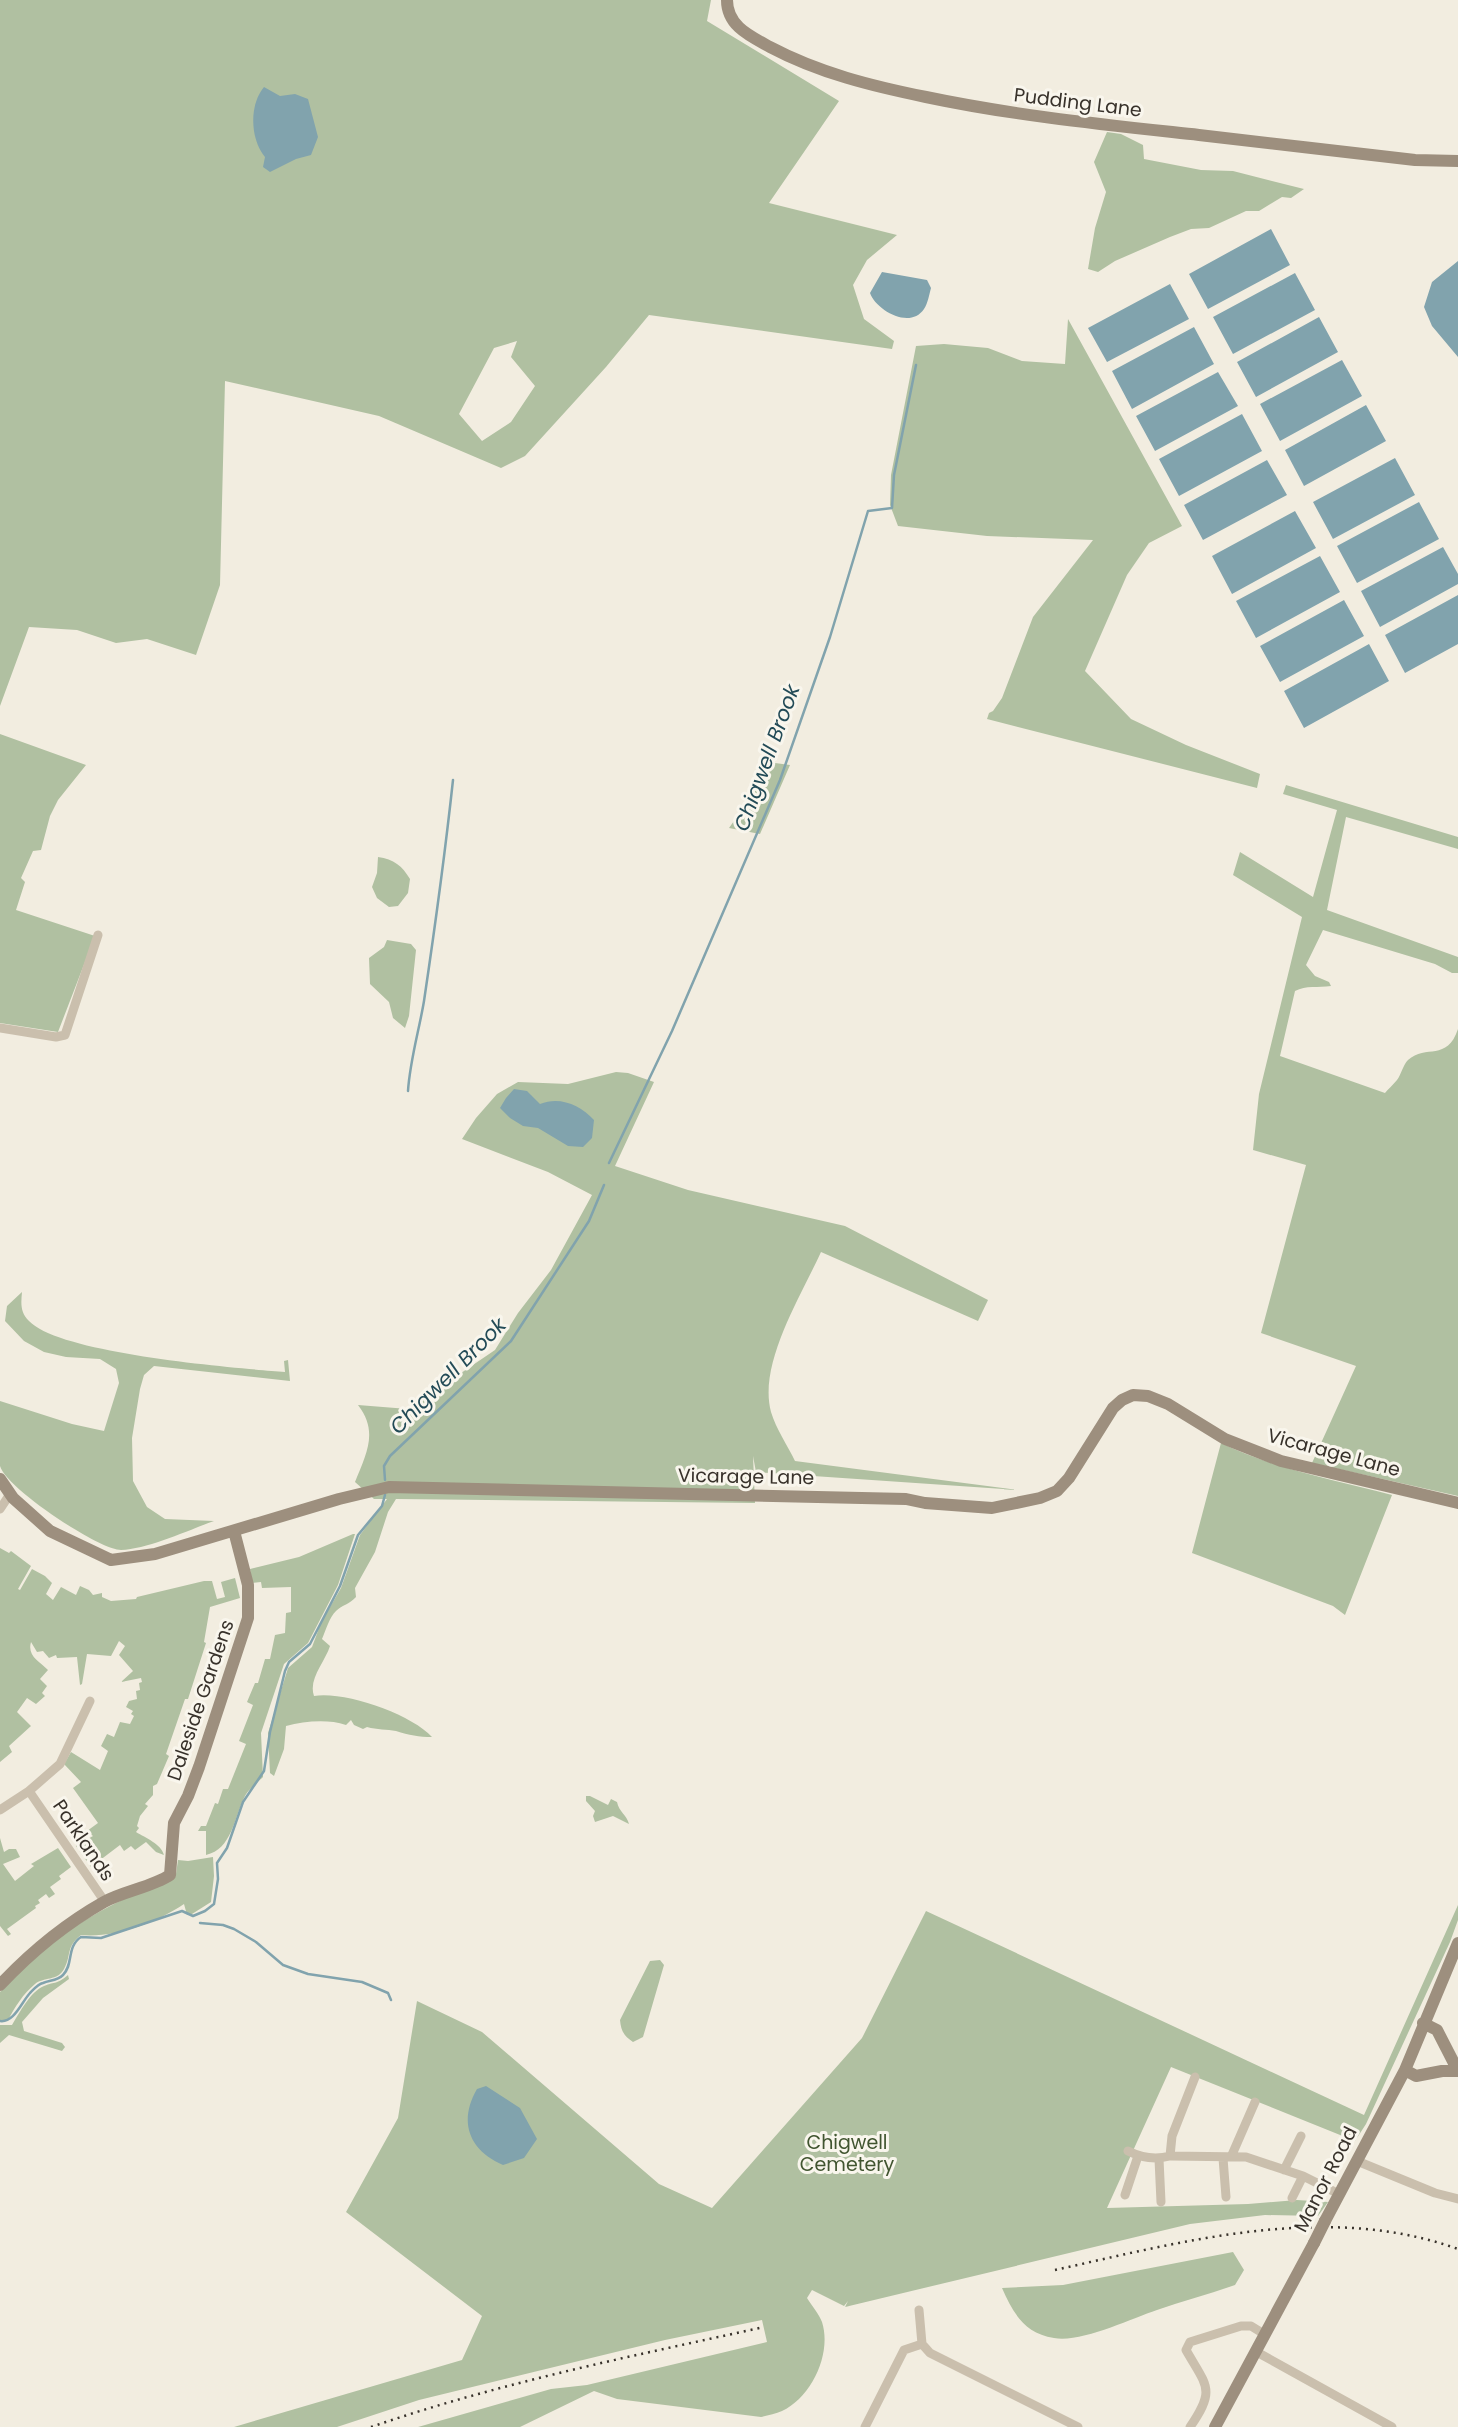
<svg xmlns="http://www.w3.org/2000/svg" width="1458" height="2427" viewBox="0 0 1458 2427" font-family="Poppins,sans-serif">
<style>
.green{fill:#b0c0a1;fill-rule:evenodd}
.water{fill:#81a3ad}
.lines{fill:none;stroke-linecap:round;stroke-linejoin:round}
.stream{stroke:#81a3ad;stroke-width:2.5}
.street{stroke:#cabfad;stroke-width:9}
.secondary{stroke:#9d8f7e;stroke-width:12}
.rail{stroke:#38322b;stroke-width:2.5;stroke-dasharray:2 5;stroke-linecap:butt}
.secondary-bridge{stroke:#9d8f7e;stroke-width:12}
.labels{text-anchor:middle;stroke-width:6;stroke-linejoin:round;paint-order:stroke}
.street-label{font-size:19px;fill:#38322b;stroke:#f9f6ed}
.park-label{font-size:19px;fill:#415530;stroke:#f9f6ed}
.water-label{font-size:21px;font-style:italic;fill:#234b57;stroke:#f9f6ed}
</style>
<rect width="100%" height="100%" fill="#f2ede0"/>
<path class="green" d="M0 0H711L707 21 839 101 769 203 897 235 867 260 853 285 864 319 894 341 892 349 649 315 606 367 525 456 501 468 379 416 225 381 220 585 196 655 147 639 116 643 77 630 29 627 0 706ZM517 341 511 357 535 386 511 422 482 441 459 414 494 348Z
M1107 132 1121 134 1143 145 1144 159 1201 170 1233 171 1304 189 1291 198 1282 197 1259 211H1246L1209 228 1191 229 1170 237 1115 261 1098 272 1088 269 1095 228 1106 192 1094 162Z
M1068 319 1182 526 1149 543 1127 575 1085 671 1131 719 1186 745 1260 774 1257 788 987 719 989 713 993 711 1002 698 1033 617 1093 540 987 536 898 526 890 505 891 475 916 346 944 344 988 348 1022 361 1065 364Z
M0 734 86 765 58 800 50 816 41 850 33 851 21 878 25 882 16 910 95 936 58 1032 0 1023Z
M775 763 790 765 760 834 729 828Z
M1286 785 1458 837V849L1346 817 1327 910 1458 957V973H1452L1435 964 1323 930 1306 965 1315 976 1329 982 1331 986C1318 988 1306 985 1295 991L1280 1056 1385 1093C1388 1089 1393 1085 1397 1080 1401 1075 1403 1065 1408 1060 1426 1044 1447 1062 1458 1029V1496L1312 1463 1356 1366 1261 1333 1306 1165 1253 1150 1259 1094 1302 917 1233 875 1240 852 1313 897 1337 810 1283 794Z
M378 857C394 859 402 866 410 879L408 893 398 906 389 907 377 898 372 887 377 873Z
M387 940 411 944 416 950 409 1016 405 1028 393 1018 389 1002 370 984 369 958 384 947Z
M616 1072 628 1073 654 1082 615 1166 688 1190 845 1226 988 1300 978 1321 821 1252C801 1296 758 1364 771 1412 776 1429 788 1446 795 1461L1018 1490 756 1472 753 1456 755 1503 396 1499 388 1512 375 1552 355 1588 356 1597C350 1604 342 1605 336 1611 329 1618 326 1630 322 1639L330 1646C325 1662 308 1679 314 1696 345 1691 411 1714 432 1737 419 1737 409 1735 396 1731 387 1729 377 1730 367 1727L363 1729 354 1725 351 1720 346 1725C328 1719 305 1721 286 1726L284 1749 274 1776 270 1773 268 1733 288 1668 312 1647 321 1623 341 1588 360 1535 387 1499H374L355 1482C366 1454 379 1432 358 1405L408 1409 495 1350 518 1313 551 1270 592 1195 548 1172 462 1139 476 1118 497 1094 518 1082 568 1084Z
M22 1292C21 1303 20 1312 29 1321 60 1354 235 1368 285 1372L284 1361 288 1360 290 1381 154 1366 144 1375 140 1389 132 1438 133 1481 147 1507 165 1519 214 1521C189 1530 148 1549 121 1550 99 1550 6 1488 0 1466 0 1454 0 1416 0 1401L72 1424 104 1431 119 1383 116 1369 100 1359 66 1357 44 1352 24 1341 5 1321 7 1306Z
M1221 1443C1275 1469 1334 1480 1392 1495L1345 1615 1333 1606 1192 1553Z
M353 1534H355L338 1585 308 1643 284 1664 261 1733 263 1777C257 1783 247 1790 244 1798 234 1818 232 1849 206 1855V1831H198L201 1826H206L215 1803 218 1804 223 1789H228L246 1744 239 1741 253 1705 247 1702 255 1683H258L265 1659H270L275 1635 285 1633 286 1613 291 1612V1587L262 1588 261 1582 252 1583 250 1569 299 1557Z
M0 1548 9 1553 11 1551 31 1566 18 1589 20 1590 32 1569 45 1576 52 1583 46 1594 53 1600 61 1587 76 1595 80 1586 89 1590 93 1595 102 1593V1597L111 1601 136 1599 137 1597 204 1581H212L217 1599 225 1597 221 1582 235 1578 240 1598 210 1607 204 1642 206 1643 188 1699H185L166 1754 169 1756 157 1784 153 1786V1795L145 1804 148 1806 140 1816 137 1826 139 1828 136 1832C146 1838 161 1844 164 1855L156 1852 146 1842 135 1850 131 1846 124 1851 120 1845 91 1867 76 1846 93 1836 87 1831 98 1823 73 1788 81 1782 64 1764 71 1752 100 1770 108 1751 101 1746 107 1734 114 1737 120 1722 130 1724 134 1716 131 1714 133 1711 126 1707 129 1701 137 1699 136 1691 140 1690 139 1683 142 1682 141 1678 121 1682 133 1671 119 1655 125 1646 119 1641 111 1656 87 1654 82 1684 80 1685 77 1657 57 1658 56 1655 49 1658 43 1651 37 1652 31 1642C27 1656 39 1661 48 1670L40 1679 47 1686 42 1693 45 1696 36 1704 27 1698 17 1712 31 1726 9 1746 12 1752 0 1762Z
M586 1796H590L608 1805 611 1799 617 1802C619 1812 627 1815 629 1824L613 1816 595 1822 593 1816 595 1811 586 1801Z
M0 1838 4 1852 9 1849H16L20 1857 3 1864 15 1881 34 1866 31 1864 58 1848 71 1867 59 1876 61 1879 50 1887 55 1894 49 1898 46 1894 38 1900 40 1903 35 1906 36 1908 7 1929 11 1934 8 1936 0 1926Z
M213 1857 214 1876 211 1902 192 1914 187 1915 184 1904C156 1923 115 1938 81 1935 65 1948 72 1955 64 1969 58 1981 43 1977 35 1984 23 1994 15 2007 8 2020H0V1992C22 1969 46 1945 74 1927 106 1906 141 1891 176 1874L178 1860 188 1861Z
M1458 1905V1920L1450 1942 1366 2124 1355 2141 1171 2067 1107 2208 1248 2204 1297 2200 1328 2202 1318 2216 1265 2215 1190 2224 845 2307 848 2301 844 2306 812 2290 807 2298C812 2306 819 2314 822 2322 832 2353 812 2397 782 2411 776 2414 768 2415 761 2417L617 2399 594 2391 520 2427H418L551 2389 587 2385 767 2342 762 2320 665 2340 419 2400 337 2427H234L462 2360 482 2316 346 2212 398 2118 417 2001 482 2032 659 2184 712 2208 862 2038 926 1911 1364 2115Z
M660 1960 664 1965 643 2037 633 2042C624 2036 621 2031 620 2020L650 1961Z
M68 1975 69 1979 43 1998 22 2022 24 2031 62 2043 65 2047 62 2051 9 2035 0 2043V2025H12C20 2012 30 1992 44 1986 56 1981 56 1985 68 1975Z
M1233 2252 1244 2270 1235 2285C1209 2294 1183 2301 1157 2310 1130 2319 1081 2343 1054 2338 1024 2333 1013 2313 1002 2288L1063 2285Z"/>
<path class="water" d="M264 87 280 96 295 94 308 99 318 137 311 155 296 159 270 172 263 167 265 157C250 139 249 105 264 87Z
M1271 229 1290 265 1208 309 1189 274Z
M1458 261V357L1432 326 1424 307 1432 282Z
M882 272 927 280 931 288C929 295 928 303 924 309 910 330 876 310 870 293Z
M1295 273 1315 310 1233 354 1213 317Z
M1170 284 1189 319 1107 362 1088 328Z
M1319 317 1338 352 1256 397 1237 362Z
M1194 327 1214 364 1132 409 1112 371Z
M1342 360 1362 396 1280 441 1260 404Z
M1218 372 1238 406 1155 451 1136 416Z
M1366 405 1386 441 1304 486 1285 450Z
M1242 414 1262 451 1179 496 1159 459Z
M1395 458 1415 495 1333 539 1313 502Z
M1267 460 1287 495 1203 540 1184 505Z
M1419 502 1439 539 1357 583 1337 546Z
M1295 511 1316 548 1232 594 1212 556Z
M1443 547 1458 574V584L1380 627 1361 591Z
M1320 556 1340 592 1256 638 1236 601Z
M1458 595V644L1405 673 1385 635Z
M1344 600 1364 636 1280 682 1260 646Z
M1369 644 1389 681 1304 728 1284 691Z
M514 1089 527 1091 540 1104C560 1096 580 1105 594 1120L592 1138 583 1147 568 1146 538 1128 523 1126 510 1118 500 1108 506 1098Z
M486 2086 520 2108 537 2139 524 2158 503 2165C469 2150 458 2122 477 2089Z"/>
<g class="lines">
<path class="stream" d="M408 1091C410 1060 419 1031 424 1001 435 927 445 854 453 780
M609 1163 672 1031 780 780 830 637 868 511 892 508 894 475 916 365
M385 1480 384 1466 390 1456 511 1341 589 1221 604 1185
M200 1923 223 1925 234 1929 256 1942 283 1965 308 1974 362 1982 388 1993 391 2000
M0 2021C14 2023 21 2003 30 1993 34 1989 38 1984 43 1983 50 1980 57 1981 63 1975 74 1964 66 1947 81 1937L101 1938 182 1911 193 1916 205 1911 214 1904 218 1879 217 1863 227 1848 243 1802 264 1771 270 1732 285 1671 289 1662 310 1644 340 1586 358 1535 382 1506 385 1495"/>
<path class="street" d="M0 1028 56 1037 65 1035 98 935
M0 1509 10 1494
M29 1791 60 1764 90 1701
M0 1810 29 1791 105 1902
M1128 2151C1142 2158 1155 2160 1170 2156L1246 2157 1303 2176 1339 2194
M1170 2156 1172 2136 1195 2077
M1231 2157 1255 2102
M1223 2158 1226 2197
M1159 2159 1161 2202
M1357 2161 1435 2193 1458 2199
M1284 2170 1301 2136
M1125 2195 1138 2156
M1292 2198 1303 2176
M919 2310 922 2344 930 2353 1078 2427
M1255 2351 1392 2427
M865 2427 904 2350 922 2344
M1190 2427C1216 2389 1207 2387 1186 2350L1190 2342 1241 2326H1251L1264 2334"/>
<path class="secondary" d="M727 0C727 26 750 36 770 47 819 73 872 86 926 97 1016 116 1108 125 1199 135 1271 143 1343 152 1415 160L1458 161
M0 1479 13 1498 50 1531 111 1560 155 1554 339 1499 389 1487 906 1499 925 1503 992 1508 1040 1498 1057 1491 1069 1478 1113 1408 1122 1400 1133 1395 1148 1396 1168 1404 1225 1439 1281 1461 1458 1503
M0 1985C30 1953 65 1924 104 1902 124 1891 152 1887 170 1875L174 1823 188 1796 199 1767 248 1618V1585L234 1531
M1423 2023 1437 2030 1458 2071
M1405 2070 1416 2076 1442 2071H1458
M1325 2221 1405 2070 1458 1943
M1215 2427 1314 2243"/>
<path class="rail" d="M1055 2270C1185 2241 1327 2202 1458 2249
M371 2427C499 2383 632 2356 764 2327"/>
<path class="secondary-bridge" d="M1314 2243 1325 2221"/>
</g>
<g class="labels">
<g class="street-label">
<text transform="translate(1078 102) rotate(7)" y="7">Pudding Lane</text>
<text transform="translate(1334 1452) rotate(15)" y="7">Vicarage Lane</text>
<text transform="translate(746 1476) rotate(1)" y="7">Vicarage Lane</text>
<text transform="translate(200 1700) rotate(-71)" y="7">Daleside Gardens</text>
<text transform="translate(84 1840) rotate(56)" y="7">Parklands</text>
<text transform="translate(1325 2179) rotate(-63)" y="7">Manor Road</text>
</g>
<g class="park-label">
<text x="847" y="2149">Chigwell<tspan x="847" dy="22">Cemetery</tspan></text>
</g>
<g class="water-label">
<text transform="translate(767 758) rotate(-70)" y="7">Chigwell Brook</text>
<text transform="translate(448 1376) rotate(-45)" y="7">Chigwell Brook</text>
</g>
</g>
</svg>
